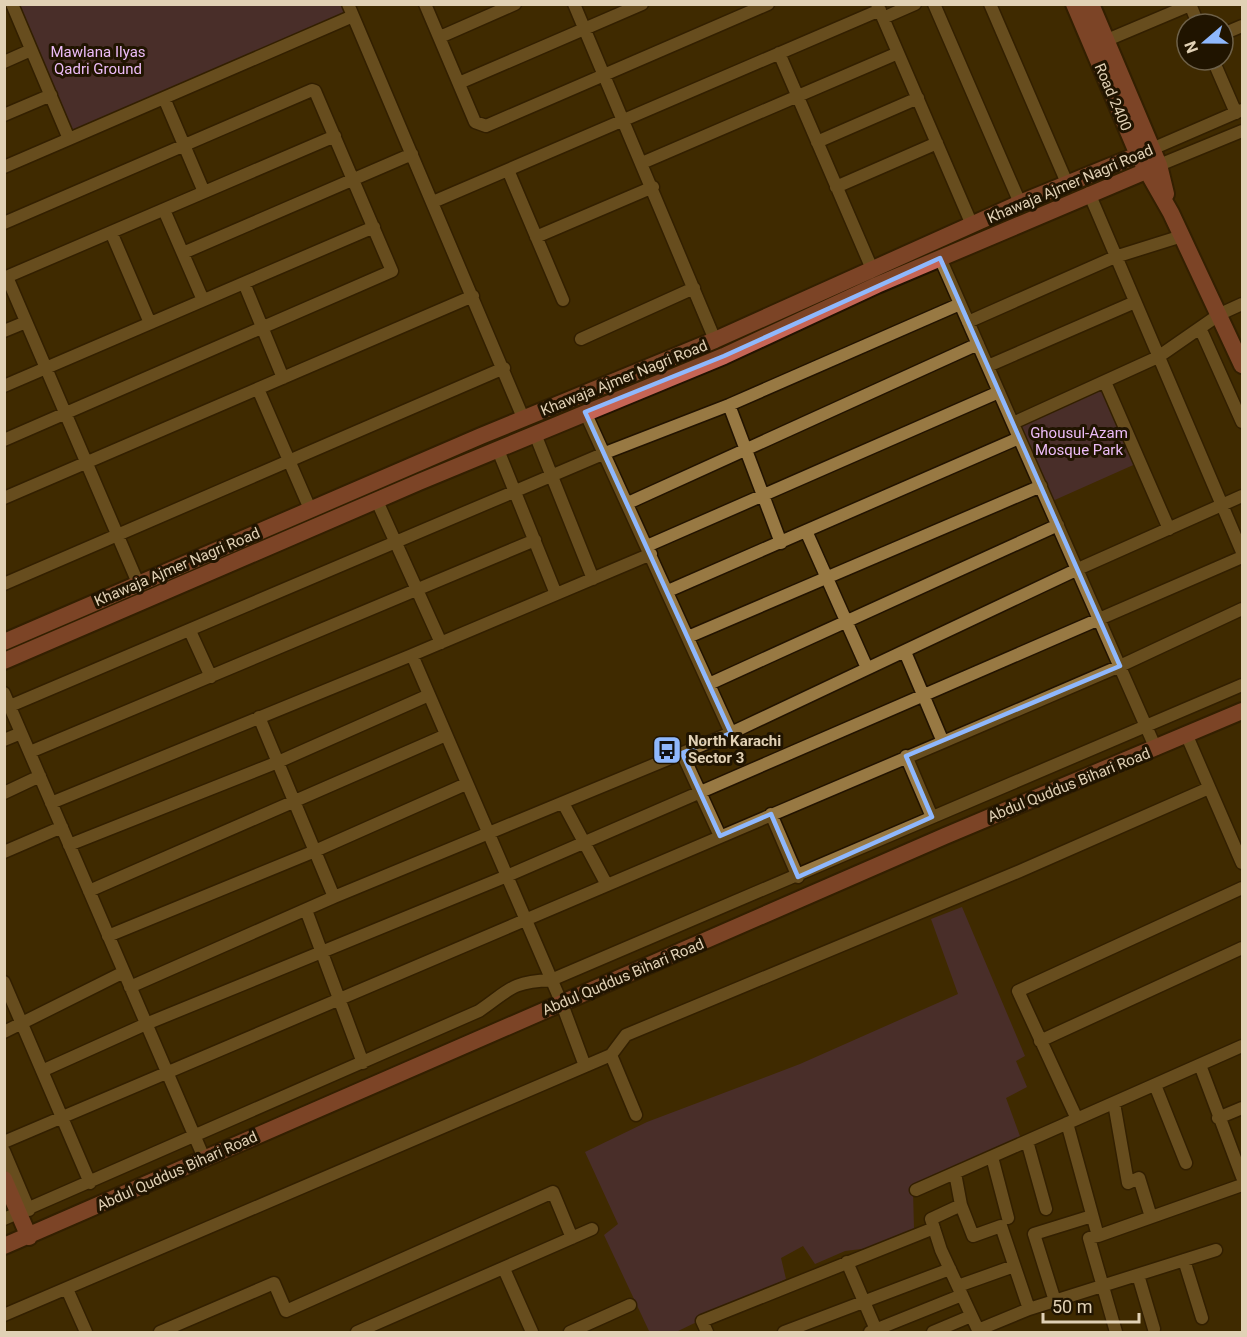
<svg xmlns="http://www.w3.org/2000/svg" width="1247" height="1337" viewBox="0 0 1247 1337" font-family="Roboto,sans-serif">
<style>
.green{fill:#55335c}
.lines{fill:none;stroke-linecap:round;stroke-linejoin:round}
.minor-casing{stroke:#221300;stroke-width:15}
.major-casing{stroke:#221300;stroke-width:20}
.minor{stroke:#987943;stroke-width:12}
.major{stroke:#c66555;stroke-width:16}
.marked{fill:none;stroke:#8fb8fd;stroke-width:4.5;stroke-linejoin:round}
.labels{text-anchor:middle;stroke-width:6;stroke-linejoin:round;paint-order:stroke}
.park-label{font-size:15px;fill:#ecbcf7;stroke:#201400}
.street-label{font-size:15px;fill:#e1d1b5;stroke:#201400}
.poi-label{font-size:15px;font-weight:bold;fill:#e1d1b5;stroke:#201400;text-anchor:start}
</style>
<rect width="100%" height="100%" fill="#3f2a00"/>
<path class="green" d="M348 4 352 14 68 134 14 5Z
M1105 382 1140 462 1048 503 1013 423Z
M962 907 1025 1056 1016 1061 1027 1087 1006 1098 1021 1139 913 1191 914 1229 869 1248 845 1251 815 1264 803 1246 781 1258 786 1279 676 1332 649 1331 604 1235 618 1224 585 1152 647 1122 800 1064 958 994 931 919Z"/>
<g class="lines">
<g class="minor-casing">
<path id="minor" d="M12 4 69 139 353 16
M348 4 524 420
M425 4 475 122 486 126 768 4
M574 4 715 340
M877 4 972 225
M934 4 1020 203
M990 4 1067 183
M1190 4 1198 24
M883 18 915 4
M1223 34 1242 26
M440 37 515 4
M1100 43 1190 5
M779 53 872 269
M1213 60 1236 113
M4 62 31 50
M459 83 642 4
M164 98 204 192
M4 115 51 95
M817 142 918 98
M1145 152 1242 110
M642 163 898 53
M4 167 69 139
M1152 168 1242 131
M508 170 563 300
M836 187 937 143
M1089 193 1242 552
M433 202 880 10
M164 210 203 300
M4 223 312 90 315 91 392 271 4 440
M111 232 150 323
M536 237 653 187
M183 253 412 154
M940 258 1156 749
M7 277 138 583
M4 278 335 136
M244 283 283 378
M968 322 1115 257 1182 236
M1200 328 1242 422
M4 331 26 322
M581 339 694 288
M988 366 1135 302
M1105 382 1169 529
M4 386 374 227
M258 389 310 509
M729 405 781 543
M585 412 731 733
M1013 423 1158 357 1220 314 1242 304
M535 434 593 579
M498 450 556 594
M4 498 473 296
M377 501 441 643
M628 503 978 344
M806 531 867 668
M647 546 999 392
M4 584 504 368
M668 591 1019 438
M190 631 211 677
M688 637 1041 486
M905 652 943 742
M709 684 1058 525
M4 693 204 1158
M10 706 605 453 729 405 960 304
M259 717 334 897
M1187 736 1242 863
M4 740 21 733
M30 752 535 540
M682 753 720 836
M906 756 932 817
M4 793 40 776
M51 803 412 655
M563 803 607 885
M771 814 798 877
M69 845 278 762 429 695
M4 852 62 827
M89 891 446 735
M306 910 363 1063
M108 936 315 851 466 784
M4 982 90 1183
M130 987 334 897 731 733 1078 569 1242 496
M4 1032 124 972
M1040 1041 1242 948
M611 1055 626 1035 1020 871 1209 788
M1200 1065 1242 1177
M585 1066 562 1004 412 655 651 554
M44 1070 146 1024 507 876 1242 557
M1155 1085 1186 1163
M1114 1103 1128 1183 1139 1178 1151 1217
M1218 1118 1242 1108
M1077 1119 1018 991 1242 888
M1067 1123 1098 1236 1242 1185
M1027 1141 1046 1209
M4 1142 943 742 1120 666 1242 609
M4 1151 29 1210
M992 1157 1008 1218
M955 1173 961 1205 931 1219 941 1250 979 1332
M916 1190 1242 1046
M961 1205 973 1236 1001 1226 1029 1309
M4 1219 479 1011C510 990 510 982 551 980L1242 685
M1098 1236 1089 1238 1116 1332
M1184 1260 1202 1318
M847 1262 877 1332
M504 1269 532 1332
M1138 1275 1154 1329
M958 1286 1014 1266
M67 1289 86 1332
M1055 1301 1034 1234 1092 1216
M4 1315 611 1055 636 1115
M978 1330 1029 1309 1216 1250
M160 1332 274 1283 286 1311 553 1192 572 1238
M357 1332 592 1229
M570 1332 630 1305
M707 1332 702 1321 934 1228
M784 1332 950 1269
M870 1332 962 1295
M933 1332 971 1316"/>
</g>
<g class="major-casing">
<path id="major" d="M1074 4 1138 155 1171 213 1242 365
M1091 4 1159 165 1166 194
M4 642 481 436 715 340 1020 203 1138 155
M4 661 419 482 724 356 877 285 1146 171
M4 1179 29 1237
M4 1246 945 836 1242 711"/>
</g>
<use href="#minor" class="minor"/>
<use href="#major" class="major"/>
</g>
<path d="M0 0H1247V1337H0ZM940 258 1120 666 906 756 932 817 798 877 771 814 720 836 682 753 731 733 585 412 724 356Z" fill="#3f2a00" fill-opacity=".55" fill-rule="evenodd"/>
<path class="marked" d="M940 258 1120 666 906 756 932 817 798 877 771 814 720 836 682 753 731 733 585 412 724 356Z"/>
<defs>
<g id="bus-square" transform="scale(1.5)"><rect x="-9" y="-9" width="18" height="18" rx="4" fill="#8fb8fd" stroke="#201400"/><path d="M-5-6H5V4H4V6H2V4H-2V6H-4V4H-5ZM-3.5-4V0h7V-4ZM-3.5 1.2v1.5H-2V1.2ZM2 1.2v1.5H3.5V1.2Z" fill="#111"/></g>
</defs>
<g fill-rule="evenodd">
<use href="#bus-square" x="667" y="750"/>
</g>
<g class="labels">
<g class="park-label">
<text x="98" y="57">Mawlana Ilyas<tspan x="98" dy="17">Qadri Ground</tspan></text>
<text x="1079" y="438">Ghousul-Azam<tspan x="1079" dy="17">Mosque Park</tspan></text>
</g>
<g class="street-label">
<text transform="translate(1113 97) rotate(67)" y="5">Road 2400</text>
<text transform="translate(1070 184) rotate(-23)" y="5">Khawaja Ajmer Nagri Road</text>
<text transform="translate(624 378) rotate(-22)" y="5">Khawaja Ajmer Nagri Road</text>
<text transform="translate(177 567) rotate(-23)" y="5">Khawaja Ajmer Nagri Road</text>
<text transform="translate(1069 785) rotate(-22)" y="5">Abdul Quddus Bihari Road</text>
<text transform="translate(623 977) rotate(-23)" y="5">Abdul Quddus Bihari Road</text>
<text transform="translate(177 1171) rotate(-24)" y="5">Abdul Quddus Bihari Road</text>
</g>
<g class="poi-label">
<text x="688" y="746">North Karachi<tspan x="688" dy="17">Sector 3</tspan></text>
</g>
</g>
<rect width="1247" height="1337" fill="none" stroke="#e1d1b5" stroke-width="12"/>
<g transform="translate(1205 42) rotate(250)"><circle r="28" fill="#201400" stroke="#6d6048" stroke-width="1.5"/>
<path d="M0-4.5L10 22L0 15L-10 22Z" fill="#8fb8fd"/>
<text y="-9" font-size="16" font-weight="bold" text-anchor="middle" fill="#e1d1b5">N</text>
</g>
<path d="M1043 1313v9h96v-9" fill="none" stroke="#e1d1b5" stroke-width="3"/>
<text x="1052" y="1313" font-size="18" fill="#e1d1b5" stroke="#201400" stroke-width="4.5" paint-order="stroke">50 m</text>
</svg>
